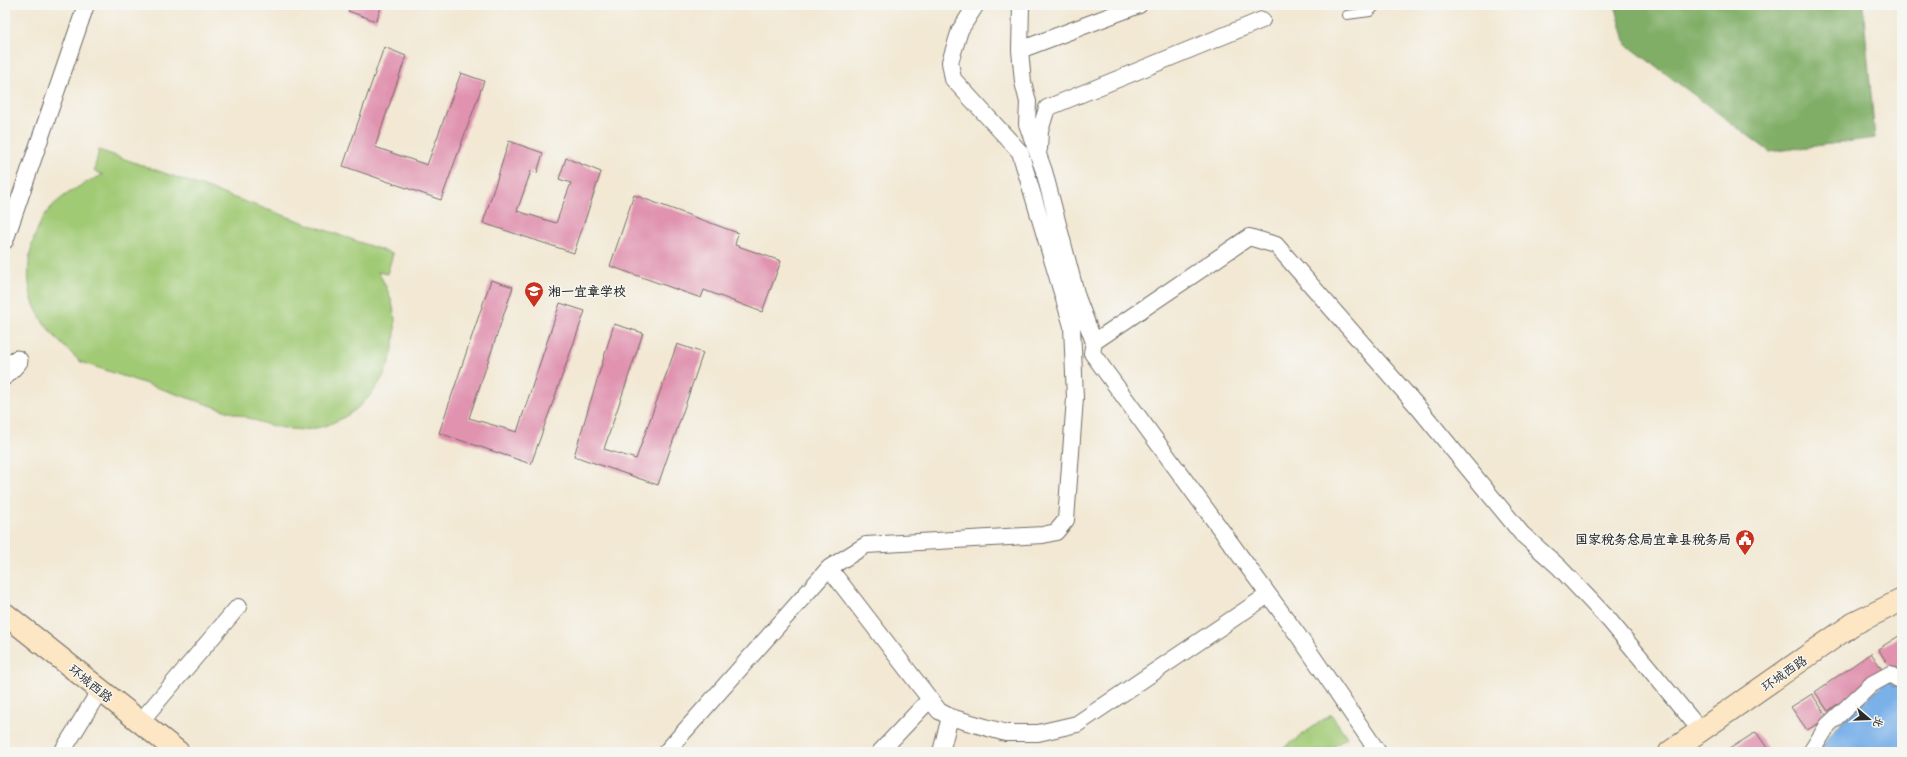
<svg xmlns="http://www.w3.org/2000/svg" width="1907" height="757" viewBox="0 0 1907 757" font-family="Dekko,'LXGW WenKai TC',sans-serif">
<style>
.green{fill:#a1ca75;stroke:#667a50}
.forest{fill:#80ae66;stroke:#566c48}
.water{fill:#7ab1e9;stroke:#526e8a}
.building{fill:#e092af}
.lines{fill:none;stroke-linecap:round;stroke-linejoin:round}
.service-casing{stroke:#716d66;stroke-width:10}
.minor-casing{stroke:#716d66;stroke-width:18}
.tertiary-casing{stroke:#716d66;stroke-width:23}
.secondary-casing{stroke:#716d66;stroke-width:24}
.service{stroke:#fff;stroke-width:8}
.minor{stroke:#fff;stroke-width:16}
.tertiary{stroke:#fff;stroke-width:21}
.secondary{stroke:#fce6c4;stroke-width:22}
.labels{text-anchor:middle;stroke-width:3;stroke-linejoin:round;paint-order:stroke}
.poi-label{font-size:13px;font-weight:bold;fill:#2b2b2b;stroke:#f6f6f2;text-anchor:start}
.street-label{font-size:13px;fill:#2b2b2b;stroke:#f6f6f2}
</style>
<rect width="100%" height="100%" fill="#f6f6f2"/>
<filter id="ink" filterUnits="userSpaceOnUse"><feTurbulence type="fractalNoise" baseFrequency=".025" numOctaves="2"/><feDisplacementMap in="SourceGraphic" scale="8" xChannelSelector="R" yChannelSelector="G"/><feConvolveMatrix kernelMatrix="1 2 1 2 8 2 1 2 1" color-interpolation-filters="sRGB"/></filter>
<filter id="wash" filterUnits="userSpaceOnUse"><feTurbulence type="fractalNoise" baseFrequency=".012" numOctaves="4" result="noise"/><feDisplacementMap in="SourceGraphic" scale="16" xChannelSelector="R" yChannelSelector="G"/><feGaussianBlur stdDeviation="0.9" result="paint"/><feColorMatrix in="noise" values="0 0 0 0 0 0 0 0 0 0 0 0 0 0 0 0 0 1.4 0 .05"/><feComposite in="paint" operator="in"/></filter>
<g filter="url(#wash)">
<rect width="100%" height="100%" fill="#f2e8d3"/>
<path class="green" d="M99 150 393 254 387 274 378 272C387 287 394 303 395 321 398 372 363 421 311 429 298 431 282 428 269 425L81 362C64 347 47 331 37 311 22 283 28 241 45 215 56 198 85 182 103 175L94 171Z
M1331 714 1347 737 1327 752H1283L1281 750Z"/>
<path class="forest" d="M1615 5H1863L1875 138 1770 152 1626 44Z"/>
<path class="water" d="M1889 679 1894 686 1902 681V749L1900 752H1818L1838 725Z"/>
<g id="blocks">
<path class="building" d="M350 5H382L376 21 348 11Z
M384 47 406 56 375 147 427 165 461 73 484 81 441 200 343 166Z
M509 141 543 153 537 173 531 171 517 211 556 223 571 183 559 179 566 158 601 172 574 253 483 223Z
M634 195 738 233 735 245 781 261 762 312 704 290 701 298 610 266Z
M491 280 513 287 469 418 517 432 560 303 585 311 531 464 439 433Z
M614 324 643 333 604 449 636 459 677 344 703 353 658 485 574 456Z
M1902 634V671L1895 675 1878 649Z
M1871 653 1883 671 1828 711 1815 692Z
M1812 694 1828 718 1807 730 1791 707Z
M1756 732 1770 752 1726 751Z"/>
</g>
</g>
<g filter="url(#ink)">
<use href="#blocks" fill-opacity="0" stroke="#716d66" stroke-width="1"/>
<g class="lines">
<g class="service-casing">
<path id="service" d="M1347 15 1370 12 1377 5"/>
</g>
<g class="minor-casing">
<path id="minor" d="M1021 5 1020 50 1023 82 1028 102 1027 124 1044 171 1077 297 1094 342 1092 353 1300 638 1378 752
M1020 50 1139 5
M1039 149 1040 131 1047 108 1262 20
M5 241 86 5
M1094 342 1249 237 1276 245 1417 406 1522 534 1559 567 1610 621 1701 731
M829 568 866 545 1043 535 1056 532 1066 520 1075 398 1072 326 1020 152 953 79 950 62 960 30 976 5
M140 722 238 607
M62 752 100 690
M666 752 829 568 939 711 950 717 1006 733H1038L1077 724 1268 595
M880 752 930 699
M941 752 950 717
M1811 752 1828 725 1872 684 1890 674 1898 679 1902 677"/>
</g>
<g class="tertiary-casing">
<path id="tertiary" d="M5 374 17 361"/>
</g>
<g class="secondary-casing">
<path id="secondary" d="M5 614 178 752
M1670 752 1853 624 1902 600"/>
</g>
<use href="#service" class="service"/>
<use href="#minor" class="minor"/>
<use href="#tertiary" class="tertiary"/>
<use href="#secondary" class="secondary"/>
</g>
</g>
<defs>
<g id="school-pin" transform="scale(1)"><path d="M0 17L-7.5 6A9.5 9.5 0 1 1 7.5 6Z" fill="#c8321e" stroke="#f6f6f2"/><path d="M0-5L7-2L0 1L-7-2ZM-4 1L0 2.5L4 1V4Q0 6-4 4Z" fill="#fff"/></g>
<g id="civic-pin" transform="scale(1)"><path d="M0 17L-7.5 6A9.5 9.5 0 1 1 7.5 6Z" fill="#c8321e" stroke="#f6f6f2"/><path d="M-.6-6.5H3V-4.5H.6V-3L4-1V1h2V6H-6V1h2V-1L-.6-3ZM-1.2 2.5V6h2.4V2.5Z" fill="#fff"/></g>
</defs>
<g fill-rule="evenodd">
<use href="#school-pin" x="534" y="291"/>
<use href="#civic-pin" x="1745" y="539"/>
</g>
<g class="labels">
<g class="poi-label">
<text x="548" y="296">湘一宜章学校</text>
<text x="1731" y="544" text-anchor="end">国家税务总局宜章县税务局</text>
</g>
<g class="street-label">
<text transform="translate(1784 673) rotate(-35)" y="5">环城西路</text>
<text transform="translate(91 683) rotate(39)" y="5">环城西路</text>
</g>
</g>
<rect width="1907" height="757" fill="none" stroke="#f6f6f2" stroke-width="20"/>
<g transform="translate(1869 719) rotate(109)" stroke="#f6f6f2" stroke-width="3" paint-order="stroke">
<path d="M0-3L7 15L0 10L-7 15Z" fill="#2b2b2b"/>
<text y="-6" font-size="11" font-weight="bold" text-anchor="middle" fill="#2b2b2b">北</text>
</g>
</svg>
